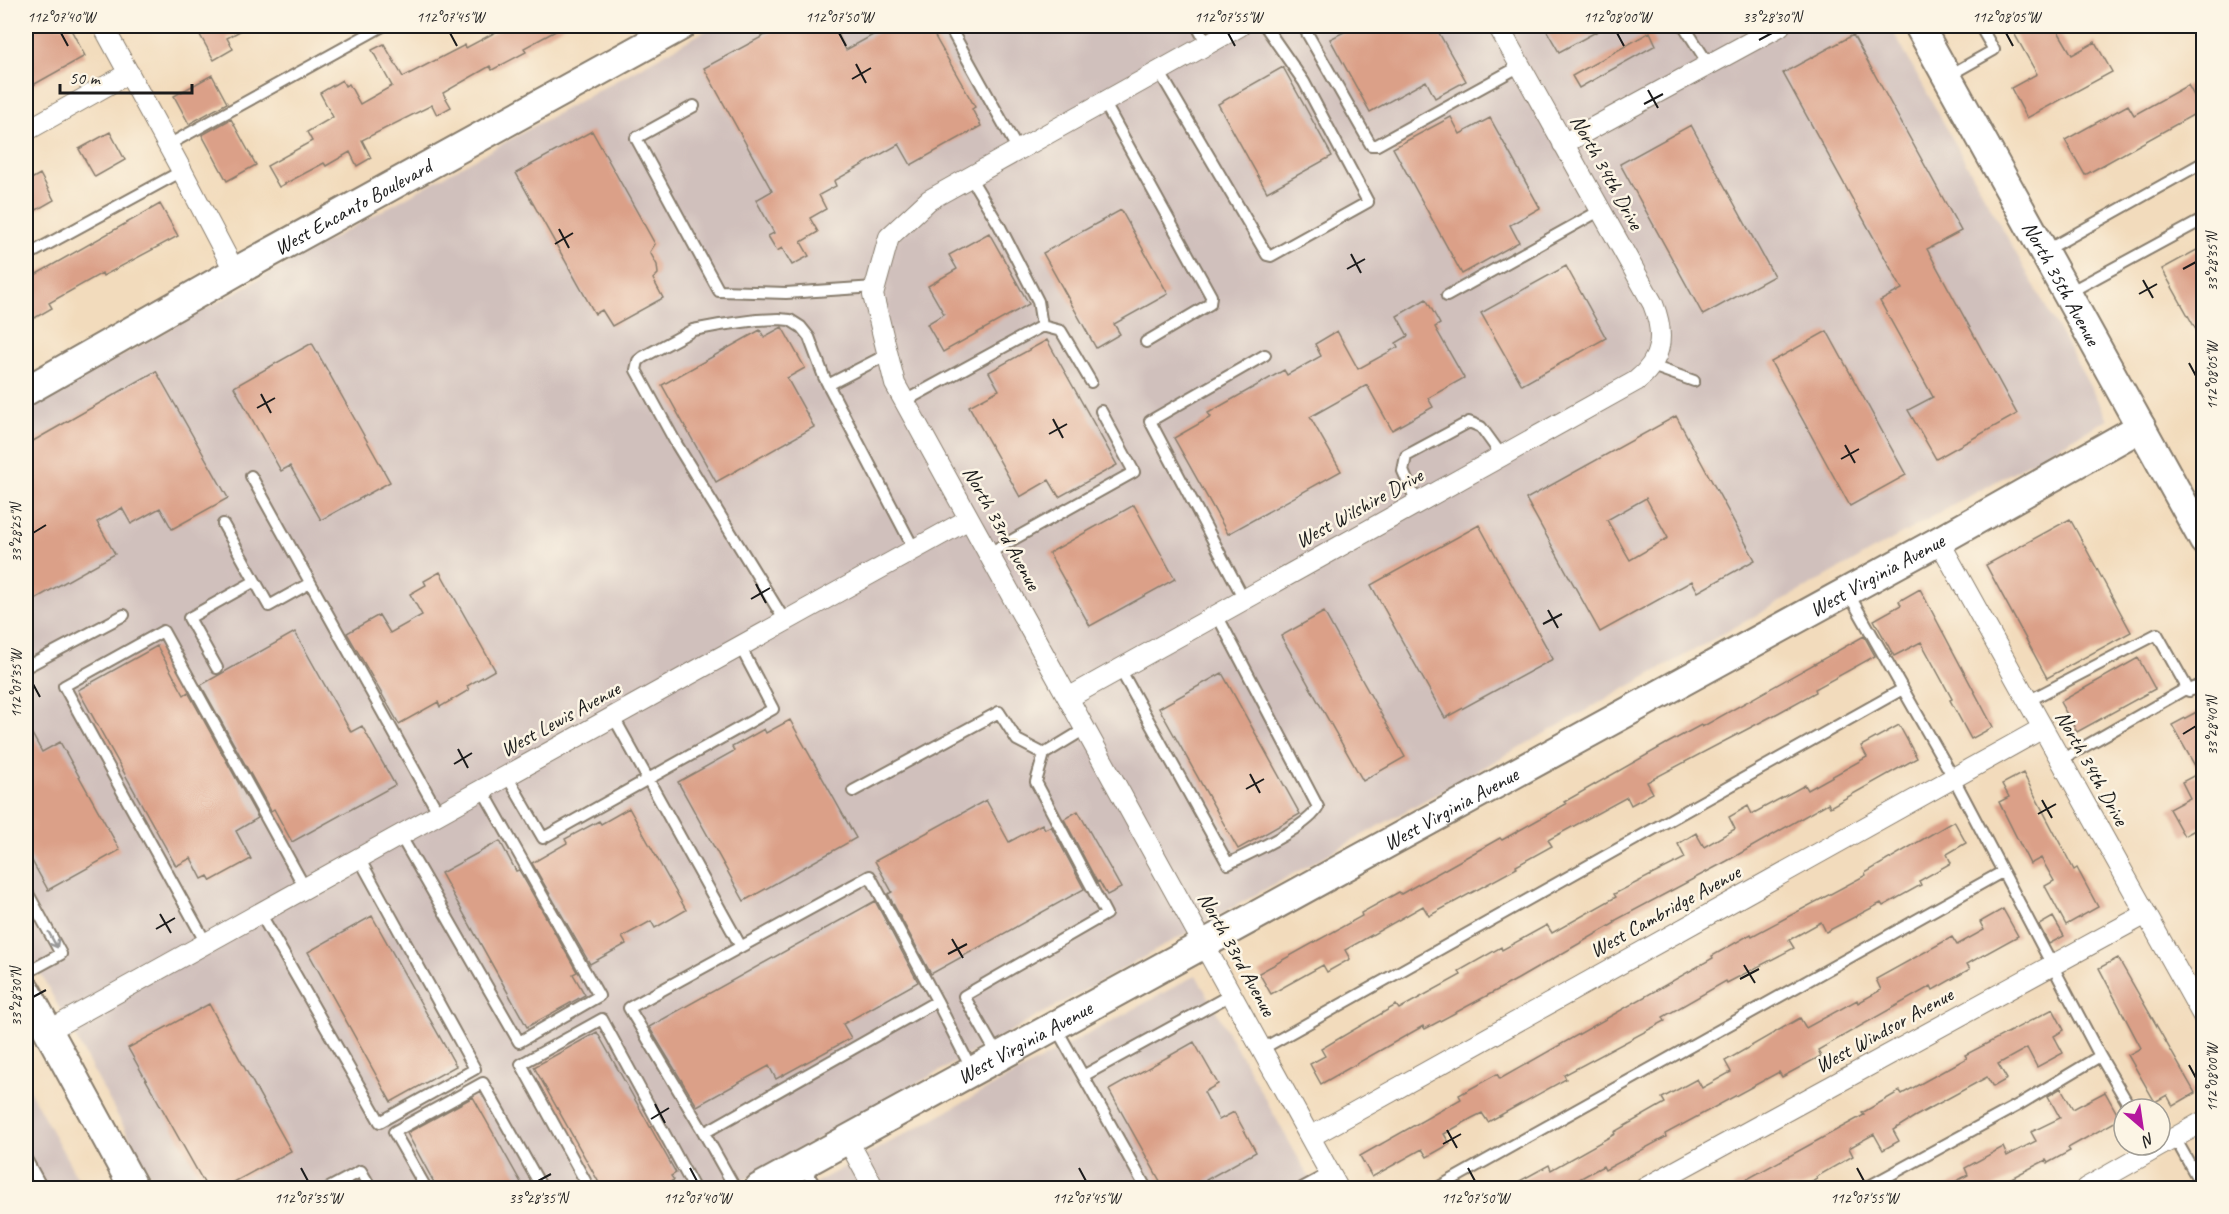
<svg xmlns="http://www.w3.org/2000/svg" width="2229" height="1214" viewBox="0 0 2229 1214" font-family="Caveat,sans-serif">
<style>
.industrial{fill:#d0c0bc}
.building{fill:#dba088;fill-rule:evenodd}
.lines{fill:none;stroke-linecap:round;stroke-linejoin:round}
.lane-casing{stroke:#877c6c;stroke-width:14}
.street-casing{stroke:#877c6c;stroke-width:22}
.secondary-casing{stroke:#877c6c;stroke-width:32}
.lane{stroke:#fff;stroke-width:10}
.street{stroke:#fff;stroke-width:20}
.secondary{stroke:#fff;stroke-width:28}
.oneway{stroke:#999}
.ticks{fill:none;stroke:#1c1c1c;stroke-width:2}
.labels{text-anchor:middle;stroke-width:5;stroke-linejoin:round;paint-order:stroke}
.street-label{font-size:21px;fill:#1c1c1c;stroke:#fcf5e5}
.neatline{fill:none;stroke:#1c1c1c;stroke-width:2}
.ticks-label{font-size:15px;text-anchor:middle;fill:#1c1c1c}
</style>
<rect width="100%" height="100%" fill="#fcf5e5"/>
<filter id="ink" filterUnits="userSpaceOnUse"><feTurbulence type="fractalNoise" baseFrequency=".0167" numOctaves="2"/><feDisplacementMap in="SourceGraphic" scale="12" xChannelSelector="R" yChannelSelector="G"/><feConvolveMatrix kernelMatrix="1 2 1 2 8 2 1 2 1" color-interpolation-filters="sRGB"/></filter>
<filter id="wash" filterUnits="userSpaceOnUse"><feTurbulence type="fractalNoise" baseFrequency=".008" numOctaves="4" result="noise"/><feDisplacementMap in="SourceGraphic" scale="24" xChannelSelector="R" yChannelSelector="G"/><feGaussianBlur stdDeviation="1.35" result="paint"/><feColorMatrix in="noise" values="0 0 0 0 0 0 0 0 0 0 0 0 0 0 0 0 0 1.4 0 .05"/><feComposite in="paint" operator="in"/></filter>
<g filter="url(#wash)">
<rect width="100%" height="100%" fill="#f2dbbc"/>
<path class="industrial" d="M714 26H1890L2108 419 730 1188H157L26 947V409Z
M1196 975 1315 1188H806Z
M26 1084 83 1188H26Z"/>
<g id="blocks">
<path class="building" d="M26 26H69L85 56 26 89Z
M195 26H249L227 38 233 49 214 60Z
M507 26H565L524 48 526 52 492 70 490 66 443 93 451 107 437 115 432 105 362 140 371 158 357 166 350 152 326 166 324 163 279 187 267 166 312 141 307 132 333 117 320 93 342 80 345 86 349 84 360 104 392 86 372 50 384 44 403 77 465 45 466 48Z
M782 26H834L846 50 889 26H929L975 107 972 109 981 126 911 165 899 144 834 181 836 186 819 195 826 209 810 218 818 232 801 242 809 256 792 265 782 248 777 251 768 236 774 233 756 200 772 191 704 68Z
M1356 26H1435L1466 81 1435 98 1426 81 1370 112 1330 39Z
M1544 26H1607L1559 52Z
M2010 26H2055L2072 55 2095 42 2112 72 2027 118 2011 88 2037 74Z
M1650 32 1656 45 1579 88 1572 76Z
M1853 35 1961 231 1927 249 2017 414 1936 459 1908 410 1933 397 1880 301 1902 289 1783 73Z
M1283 67 1332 156 1267 192 1218 104Z
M212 75 227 103 189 124 174 96Z
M2188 85 2202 110 2085 175 2065 140 2128 105 2134 115Z
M1451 117 1460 134 1490 118 1540 208 1510 225 1519 242 1462 274 1393 148Z
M231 119 256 165 227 181 202 135Z
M1691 125 1774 276 1703 315 1620 164Z
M592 131 655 244 650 252 657 265 658 274 653 279 663 298 612 326 602 310 595 314 516 173Z
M110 132 125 160 95 177 79 149Z
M40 174 54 200 26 216V182Z
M160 204 178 236 103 276 102 273 49 303 52 308 26 323V280Z
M1121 210 1168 294 1114 324 1120 334 1096 348 1043 253Z
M989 233 1029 304 943 352 927 324 944 314 928 286 957 269 949 255Z
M2204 246V344L2162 269Z
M1566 266 1606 338 1522 385 1481 313Z
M1426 299 1440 324 1435 327 1464 378 1428 398 1433 407 1392 430 1367 385 1310 417 1341 471 1228 534 1174 438 1211 417 1208 413 1284 370 1287 375 1321 356 1315 344 1337 331 1358 369 1398 347 1396 343 1408 336 1397 316Z
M782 327 805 368 787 378 814 427 716 482 662 385 760 330 764 337Z
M1827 331 1906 475 1850 506 1771 362Z
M1047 340 1117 465 1059 497 1049 480 1020 497 969 406 999 390 989 372Z
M312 343 390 482 321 520 290 466 281 471 234 387Z
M156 371 228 498 172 529 160 508 131 524 122 508 97 522 115 554 26 604V445Z
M1676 416 1755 560 1698 592 1692 581 1600 632 1526 499ZM1646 498 1668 538 1630 560 1607 520Z
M1134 505 1175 579 1090 626 1049 553Z
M2070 519 2131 632 2047 678 1986 565Z
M1479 525 1553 659 1445 718 1371 585Z
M440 572 495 670 467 686 469 690 440 707 438 702 399 724 347 633 379 615 390 633 422 615 410 594 426 585 424 581Z
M1920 589 1993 727 1971 739 1950 700 1952 699 1921 642 1894 656 1874 620 1901 605 1899 601Z
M1324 612 1405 757 1363 781 1281 636Z
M295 632 351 732 362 726 395 785 292 842 274 809 271 811 201 685Z
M1864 636 1875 656 1815 689 1816 692 1778 713 1647 782 1653 793 1631 805 1627 797 1548 840 1552 846 1516 866 1517 868 1429 916 1423 906 1345 950 1350 959 1327 972 1323 965 1271 994 1259 973 1362 916 1361 913 1399 892 1401 894 1500 838 1502 840 1566 804 1564 802 1666 744 1701 725 1702 727Z
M157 646 184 695 188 692 258 818 236 831 251 859 211 881 208 876 202 879 191 858 176 866 78 690Z
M2138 658 2155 689 2077 732 2060 702Z
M1222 673 1300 814 1238 849 1159 708Z
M2204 708V825L2184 836 2169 809 2190 798 2182 782 2199 773 2172 725Z
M790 720 856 838 744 901 678 782 734 751 732 747 764 729 766 733Z
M26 723 42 752 60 742 120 850 48 890 26 850Z
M1899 725 1917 758 1830 807 1828 803 1727 861 1614 921 1615 923 1518 979 1425 1029 1423 1026 1321 1084 1310 1064 1325 1056 1321 1049 1396 1005 1399 1009 1461 975 1459 971 1501 947 1502 950 1547 925 1552 933 1616 897 1614 894 1685 858 1678 844 1696 833 1704 847 1735 829 1729 817 1748 806 1752 814 1805 785 1808 790 1867 757 1861 746Z
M2023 773 2074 870 2077 868 2098 907 2066 925 2045 886 2054 881 2041 858 2030 864 1999 802 2009 797 2002 784Z
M986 800 1009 842 1042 824 1045 829 1051 826 1084 889 931 974 888 894 892 892 875 861Z
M629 808 686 910 655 928 651 921 622 937 626 944 590 964 532 863 567 843 565 839 599 821 601 824Z
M1078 811 1121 888 1107 895 1099 881 1097 882 1064 819Z
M1954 821 1966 843 1947 854 1951 863 1919 881 1921 885 1883 906 1881 903 1826 932 1821 922 1789 940 1794 948 1727 983 1726 981 1663 1017 1665 1021 1564 1075 1566 1079 1488 1122 1482 1113 1472 1118 1444 1134 1450 1144 1427 1157 1422 1149 1372 1177 1360 1156 1461 1099 1459 1095 1497 1074 1500 1079 1713 958 1712 956 1751 934 1752 936 1866 875 1865 873Z
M500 841 516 871 519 870 577 972 573 974 585 995 527 1027 441 873Z
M875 901 918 982 843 1024 851 1038 776 1079 769 1066 697 1106 649 1027Z
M2003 909 2018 936 1967 964 1970 969 1933 990 1931 986 1818 1050 1821 1056 1782 1077 1779 1072 1665 1134 1666 1137 1605 1170 1603 1166 1563 1188H1507L1549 1165 1551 1170 1615 1134 1614 1132 1665 1103 1662 1098 1697 1079 1702 1088 1731 1072 1725 1061 1800 1018 1806 1028 1857 1000 1858 1003 1881 990 1876 979 1952 937 1957 945 1984 930 1980 922Z
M372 916 456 1066 391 1102 308 952Z
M2053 917 2064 936 2049 944 2039 925Z
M2118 958 2195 1093 2173 1106 2167 1095 2155 1102 2128 1055 2141 1048 2099 968Z
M209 1004 291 1151 223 1188H207L128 1048Z
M2053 1009 2064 1030 2054 1036 2063 1053 2037 1067 2027 1048 1998 1064 2007 1079 1993 1087 1987 1077 1914 1117 1893 1130 1899 1141 1883 1150 1874 1134 1849 1148 1853 1156 1816 1177 1817 1179 1801 1188H1731L1864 1115 1862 1113 1900 1091 1902 1094 1967 1058 1965 1055Z
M597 1032 676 1173 671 1176 674 1180 659 1188H602L534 1067Z
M1194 1042 1218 1084 1204 1092 1219 1120 1234 1112 1256 1152 1206 1180 1211 1188H1164L1109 1090Z
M2061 1088 2073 1109 2105 1092 2120 1119 2068 1148 2070 1151 2048 1163 2046 1160 1992 1188H1943L1968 1175 1965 1168 2003 1147 2007 1156 2036 1141 2031 1132 2060 1118 2048 1096Z
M473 1097 524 1188H437L407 1133Z"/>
</g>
</g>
<g filter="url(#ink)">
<use href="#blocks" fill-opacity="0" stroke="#877c6c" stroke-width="1.5"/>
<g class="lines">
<g class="lane-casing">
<path id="lane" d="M949 26 1018 150
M1197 26 1207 44
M1303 26 1371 145H1377L1520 66
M1684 26 1709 65
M1159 71 1267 255 1271 256 1368 202 1304 82 1265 26
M1948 76 1994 50 1980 26
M1104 102 1211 296 1210 304 1146 342
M694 106 636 138 719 291 786 293 875 287
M168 145 383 26
M970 177 999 225 1038 301 1042 326 1061 331 1091 382
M2045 251 2204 162
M26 256 182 171
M2068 293 2204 219
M1447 296 1601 210
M1652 366 1694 381
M828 385 888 354
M905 401 1042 326
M251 476 439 814
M1417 503 1403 471 1406 456 1469 422 1481 427 1502 456
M223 524 269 606 310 583
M989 553 1134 472 1101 411
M1847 591 1953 777 2100 1056 2131 1109
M1244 599 1150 421 1265 355
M785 621 677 445 636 370 638 361 643 357 693 330 720 325 757 320 779 319 790 320 801 327 809 337 824 377 914 549
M26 667 124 615
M217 668 189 618 255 581
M1120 669 1228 864C1249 853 1309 827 1318 807L1217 615
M2028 701 2157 634 2189 691 2204 683
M613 716 740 945
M2061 760 2187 688
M507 776 543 838 773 709 740 646
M853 791 999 712 1017 740 1044 754
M400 835 519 1042 599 996 482 789
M26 890 61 954 26 973
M260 913 380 1122 475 1069 359 858
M206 943 64 686 163 631 305 888
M1055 1026 1146 1188
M1262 1049 1901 690
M998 1056 964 996 1106 914 1036 782 1044 754 1085 729
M1083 1076 1232 994
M704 1133 629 1008 870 876 937 1001
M2175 1138 2203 1188
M26 1159 42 1188
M803 1165 816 1188
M329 1188 361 1171 371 1188
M426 1188 394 1132 483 1083 542 1188
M589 1188 521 1064 602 1019 694 1188
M735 1188 704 1133 937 1001 972 1070
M1302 1188 1330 1173
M1437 1188 2002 872
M1866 1188 2020 1104 2100 1056"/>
</g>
<g class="street-casing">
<path id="street" d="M103 26 182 171 235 272
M1240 26 929 200 889 237 873 295 895 384 1338 1188
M26 131 129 73
M1563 144 1780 26
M1939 541 2204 1018
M1068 698 1636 381C1663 360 1665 334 1653 304L1498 26
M48 1031 969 519
M1310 1137 2043 728
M847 1139 874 1188
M1645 1188 2146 914
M2086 1188 2204 1121"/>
</g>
<g class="secondary-casing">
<g id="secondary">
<path id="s1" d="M1919 26 2204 541"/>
<path id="s2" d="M26 391 235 272 681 26"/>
<path d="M26 990 134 1188"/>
<path id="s3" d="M759 1188 1939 541 2141 427"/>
</g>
</g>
<use href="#lane" class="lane"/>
<use href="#street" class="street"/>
<use href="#secondary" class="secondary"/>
</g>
<defs><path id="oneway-shaft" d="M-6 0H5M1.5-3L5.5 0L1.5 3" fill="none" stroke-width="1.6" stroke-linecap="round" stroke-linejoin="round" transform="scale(1.5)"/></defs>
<use class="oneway" href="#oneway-shaft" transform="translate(53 940) rotate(61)"/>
</g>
<path class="ticks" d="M61 33 68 46M450 33 457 46M839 33 846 46M1228 33 1235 46M1617 33 1624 46M2006 33 2013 46M1759 40 1772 33M856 64 866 83M852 79 871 68M1648 90 1658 108M1644 104 1663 94M559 229 569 248M555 244 573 233M1351 254 1361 273M1347 269 1365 259M2183 269 2196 262M2143 280 2153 298M2139 294 2157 284M2189 363 2196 376M261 394 271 413M257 408 275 398M1053 419 1063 438M1049 434 1067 424M1845 445 1855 463M1841 459 1859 449M33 533 46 525M756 584 766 603M751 599 770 588M1548 610 1558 628M1543 624 1562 614M33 684 40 697M2183 734 2196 726M458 749 468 768M454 764 472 753M1250 774 1260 793M1246 789 1264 779M2042 800 2052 818M2038 814 2056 804M160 914 171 933M156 929 175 918M952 939 963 958M948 954 967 944M1744 965 1755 983M1740 979 1759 969M33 997 46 990M2189 1065 2196 1078M655 1104 665 1123M651 1119 669 1108M1447 1130 1457 1148M1443 1144 1461 1134M301 1168 308 1181M690 1168 697 1181M1079 1168 1086 1181M1468 1168 1475 1181M1857 1168 1864 1181M538 1181 551 1174"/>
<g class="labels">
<g class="street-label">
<text transform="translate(1607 172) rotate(61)" y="7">North 34th Drive</text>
<text dy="7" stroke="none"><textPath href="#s2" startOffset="375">West Encanto Boulevard</textPath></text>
<text dy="7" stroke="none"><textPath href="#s1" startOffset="294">North 35th Avenue</textPath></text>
<text transform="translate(1359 508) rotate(-29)" y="7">West Wilshire Drive</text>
<text transform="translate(1002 528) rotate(61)" y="7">North 33rd Avenue</text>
<text dy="7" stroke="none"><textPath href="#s3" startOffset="1275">West Virginia Avenue</textPath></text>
<text transform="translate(560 719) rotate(-29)" y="7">West Lewis Avenue</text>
<text transform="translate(2092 768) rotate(61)" y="7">North 34th Drive</text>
<text dy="7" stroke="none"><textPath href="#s3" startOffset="789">West Virginia Avenue</textPath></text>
<text transform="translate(1665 911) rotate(-29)" y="7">West Cambridge Avenue</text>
<text transform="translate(1237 954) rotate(61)" y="7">North 33rd Avenue</text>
<text transform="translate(1884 1030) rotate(-29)" y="7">West Windsor Avenue</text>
<text dy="7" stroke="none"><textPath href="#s3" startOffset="303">West Virginia Avenue</textPath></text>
</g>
</g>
<rect width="2229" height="1214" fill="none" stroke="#fcf5e5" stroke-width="66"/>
<g transform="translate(2142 1127) rotate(151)"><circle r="28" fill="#fcf5e5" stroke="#a29e95" stroke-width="1.5"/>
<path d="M0-4.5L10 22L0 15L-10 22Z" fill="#b5179e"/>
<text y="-9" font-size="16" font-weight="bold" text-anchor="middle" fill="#1c1c1c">N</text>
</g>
<path d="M60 84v9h132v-9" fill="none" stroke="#1c1c1c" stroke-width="3"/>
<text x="69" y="84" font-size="18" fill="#1c1c1c" stroke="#fcf5e5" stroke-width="4.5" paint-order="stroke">50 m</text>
<rect x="33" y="33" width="2163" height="1148" class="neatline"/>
<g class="ticks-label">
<text x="61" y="22">112°07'40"W</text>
<text x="450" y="22">112°07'45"W</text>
<text x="839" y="22">112°07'50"W</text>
<text x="1228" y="22">112°07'55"W</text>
<text x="1617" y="22">112°08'00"W</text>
<text x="1772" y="22">33°28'30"N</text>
<text x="2006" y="22">112°08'05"W</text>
<text transform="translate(2212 262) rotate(-90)" y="5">33°28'35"N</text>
<text transform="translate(2212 376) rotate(-90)" y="5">112°08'05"W</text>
<text transform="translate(16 533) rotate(-90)" y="5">33°28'25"N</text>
<text transform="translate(16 684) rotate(-90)" y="5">112°07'35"W</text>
<text transform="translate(2212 726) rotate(-90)" y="5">33°28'40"N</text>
<text transform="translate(16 997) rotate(-90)" y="5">33°28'30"N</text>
<text transform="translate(2212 1078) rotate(-90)" y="5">112°08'00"W</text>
<text x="308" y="1203">112°07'35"W</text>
<text x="538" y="1203">33°28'35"N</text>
<text x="697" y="1203">112°07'40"W</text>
<text x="1086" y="1203">112°07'45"W</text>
<text x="1475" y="1203">112°07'50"W</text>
<text x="1864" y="1203">112°07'55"W</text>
</g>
</svg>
